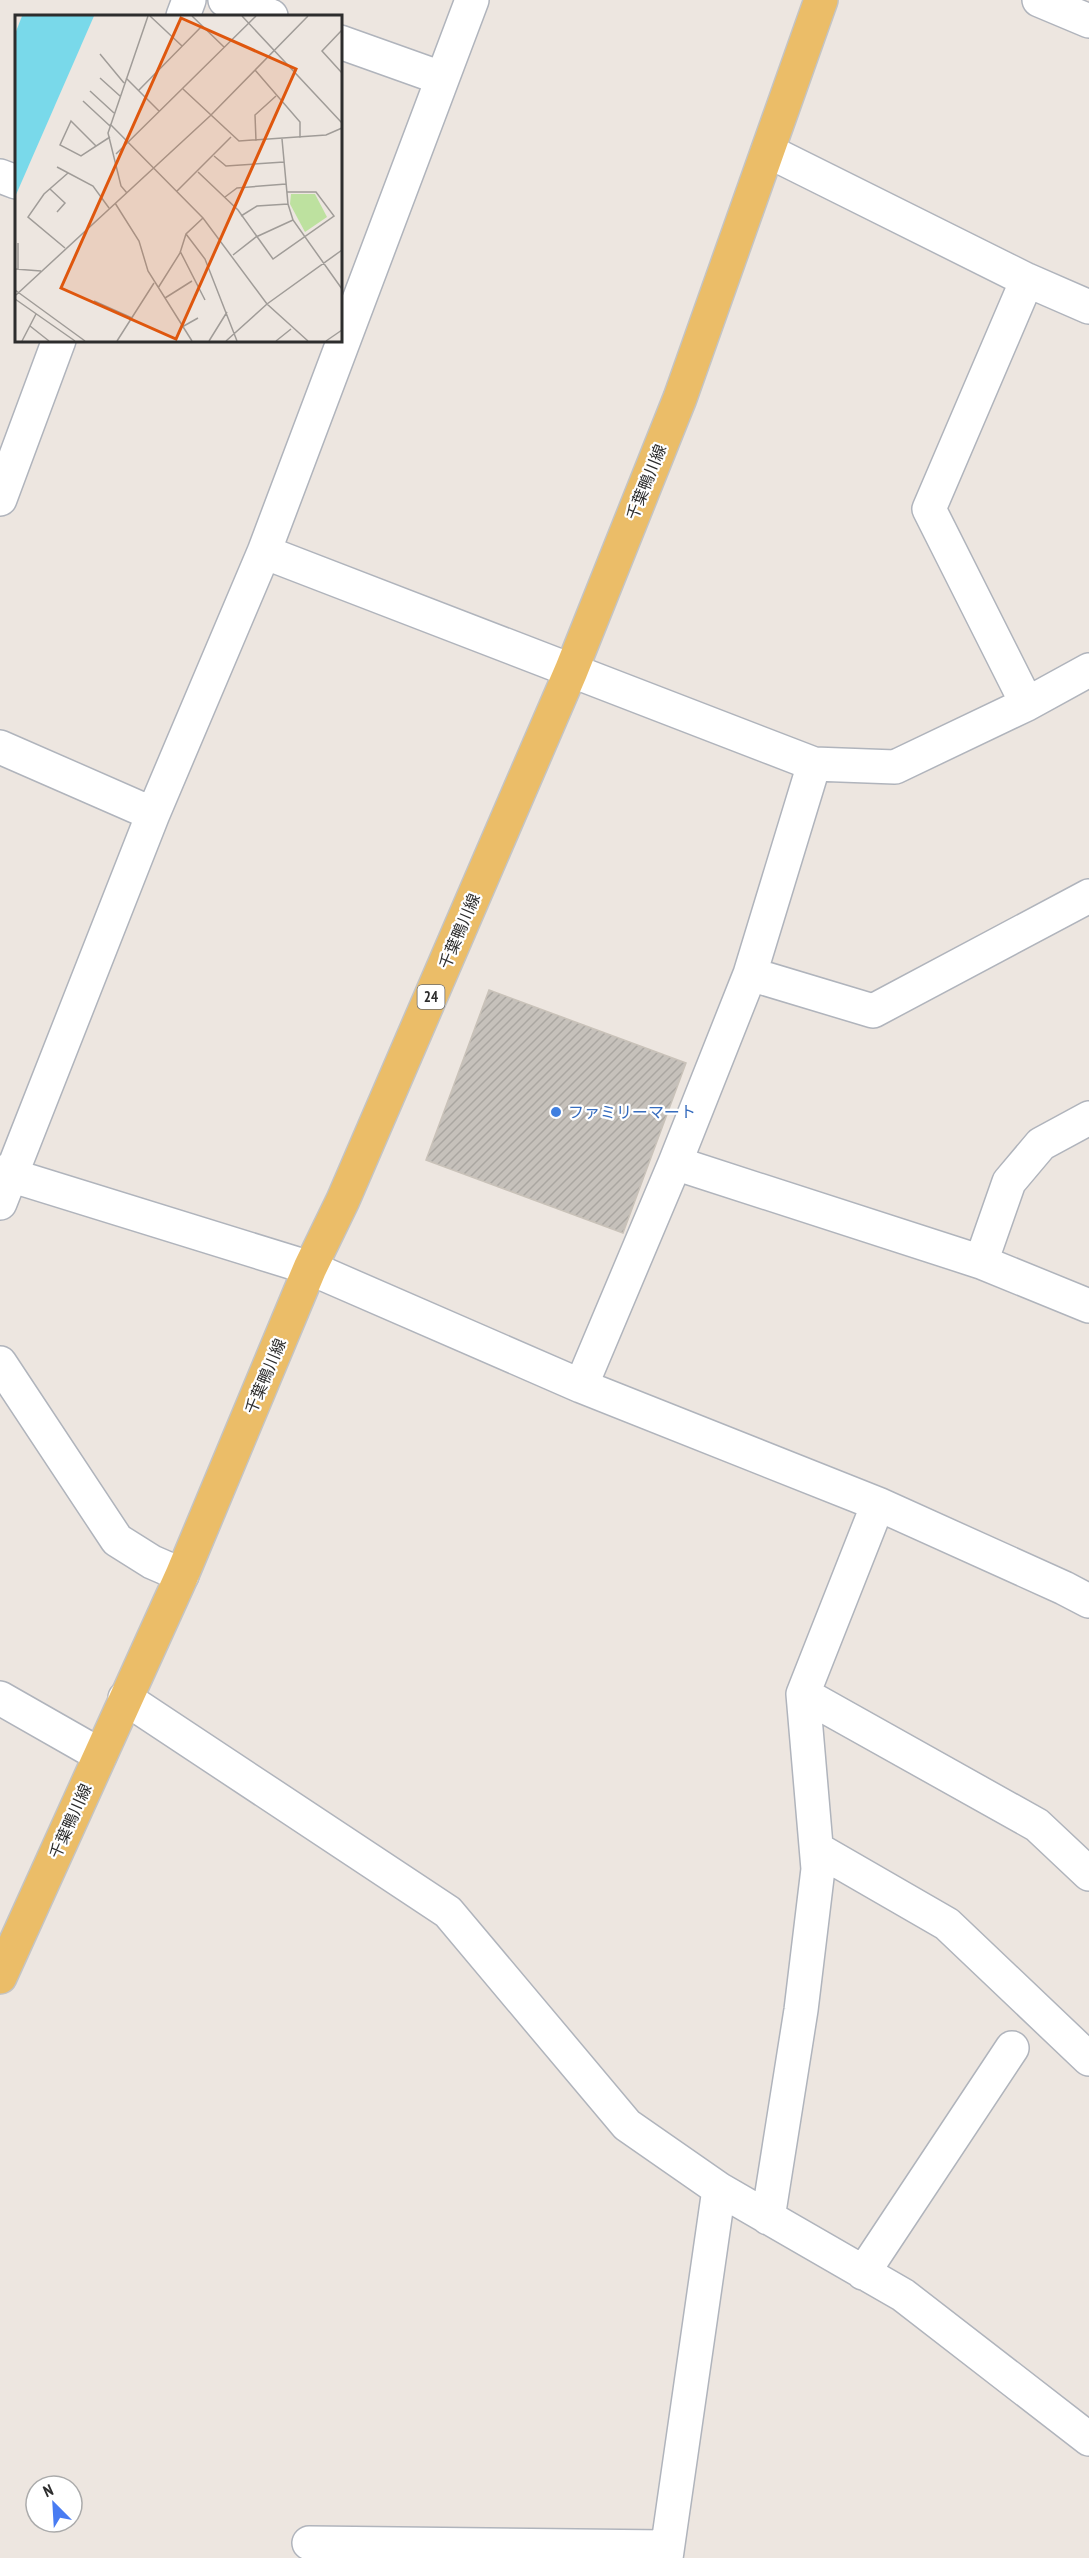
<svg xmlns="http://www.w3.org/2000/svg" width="1089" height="2558" viewBox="0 0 1089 2558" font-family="'PT Sans Narrow','Noto Sans JP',sans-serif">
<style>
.building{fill:url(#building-hatch);stroke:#c9c2b9;stroke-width:1.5}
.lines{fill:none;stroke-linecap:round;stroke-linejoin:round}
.minor-casing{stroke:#b0b4bc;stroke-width:36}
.primary-casing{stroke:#c4c4c4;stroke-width:36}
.minor{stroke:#fff;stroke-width:33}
.primary{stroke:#ebbd68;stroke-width:33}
.shop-dot{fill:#3f7fe0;stroke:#fff;stroke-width:2}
.labels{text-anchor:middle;stroke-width:4.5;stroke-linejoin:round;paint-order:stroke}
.shield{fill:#fff;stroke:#6c6c6c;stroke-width:1.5}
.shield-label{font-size:15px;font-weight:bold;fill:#2d2d2d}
.street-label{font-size:16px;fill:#2d2d2d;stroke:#fff}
.shop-label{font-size:16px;fill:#366cbe;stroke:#fff;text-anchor:start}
.inset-road{fill:none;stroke:#a09c98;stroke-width:1.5}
.view{fill:#df570e;fill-opacity:0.15;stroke:#df570e;stroke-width:3}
.inset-edge{fill:none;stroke:#2d2d2d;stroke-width:3}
</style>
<defs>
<pattern id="building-hatch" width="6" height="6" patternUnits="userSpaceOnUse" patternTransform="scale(1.5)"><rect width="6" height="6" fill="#c6c1bb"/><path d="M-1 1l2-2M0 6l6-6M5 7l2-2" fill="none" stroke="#aaa6a1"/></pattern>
</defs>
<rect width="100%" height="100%" fill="#ede6e0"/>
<path class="building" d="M489 990 686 1063 623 1233 426 1160Z"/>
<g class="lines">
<g class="minor-casing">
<path id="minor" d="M225 0 271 16
M1039 0 1089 21
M183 16 189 0
M340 42 441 78
M768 151 1027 280 1089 307
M0 176 16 182
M0 499 59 340
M264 552 814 764 895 767 1027 704 1089 670
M1027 704 929 509 1027 280
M0 747 153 814
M750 974 873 1011 1089 896
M675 1163 981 1262 1089 1306
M0 1172 310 1268 581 1386 878 1504 1064 1588 1089 1601
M0 1203 153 814 264 552 472 0
M981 1262 1009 1182 1041 1144 1089 1118
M0 1363 117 1540 152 1562 182 1575
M581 1386 675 1163 750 974 814 764
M803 1694 1037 1825 1089 1874
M0 1698 100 1755
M125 1698 448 1912 627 2125 719 2189 903 2295 1089 2439
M817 1849 947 1924 1089 2059
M768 2218 801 2010 818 1869 803 1694 878 1504
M863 2273 1012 2048
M309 2543 667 2547
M666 2558 719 2189"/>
</g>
<g class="primary-casing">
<path id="primary" d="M0 1977 182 1575 310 1268 343 1200 571 671 680 398 821 0"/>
</g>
<use href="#minor" class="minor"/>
<use href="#primary" class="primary"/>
</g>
<circle class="shop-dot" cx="556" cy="1112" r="6"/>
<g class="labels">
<rect class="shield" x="417.5" y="985" width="27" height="24" rx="4.5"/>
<g class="shield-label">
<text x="431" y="1002">24</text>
</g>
<g class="street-label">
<text transform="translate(646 482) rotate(-68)" y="6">千葉鴨川線</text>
<text transform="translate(459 931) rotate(-67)" y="6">千葉鴨川線</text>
<text transform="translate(265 1376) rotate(-67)" y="6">千葉鴨川線</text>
<text transform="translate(70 1821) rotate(-66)" y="6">千葉鴨川線</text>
</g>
<g class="shop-label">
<text x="568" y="1118">ファミリーマート</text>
</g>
</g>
<g transform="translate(15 15)">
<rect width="327" height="327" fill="#ede6e0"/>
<path d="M276 179H300L312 202 290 217 275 189Z" fill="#bde19f"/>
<path d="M7 1H79L0 182V19Z" fill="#79d9ea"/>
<path class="inset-road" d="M135 1 167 31M177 1 209 32M227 1 327 108M327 15 307 36 327 58M85 39 109 68M240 55 285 107V123M85 63 105 81M111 63 144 96M168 74 224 126 311 120 327 113M124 75 187 11M75 76 99 98M68 86 95 111M95 109 188 203 252 289 293 326M267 124 273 189 278 205 327 274M241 126 240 100 261 81M81 131 56 106 45 130 66 141 95 122M101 139 241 1M199 141 211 151 269 147M42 152 78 171 94 193M183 157 223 195 258 244 319 201 301 177H272M35 174 50 188 42 197M162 176 216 122M112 178 106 171 93 118 133 1M210 182 222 173 271 169M100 188 124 226 133 256 177 326M226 201 242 191 273 189M171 219 190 244 222 326M50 233 13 202 29 179 53 158M165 236 190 285M218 240 241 222 278 205M0 254 26 256M3 254V228M143 273 165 238 171 219 188 203M0 275 70 326M1 280 195 101 293 1M150 283 177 266M0 284 60 326M79 286 117 303M15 311 34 326M167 312 183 303M7 326 21 299M102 326 139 268M194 326 212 297M211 326 252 289 327 235M261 326 276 314M311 326 327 315"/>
<path class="view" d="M166 3 281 54 161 324 46 273Z"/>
<rect width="327" height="327" class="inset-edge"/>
</g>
<g transform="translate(54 2504) rotate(336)"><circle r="28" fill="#ffffff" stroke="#ababab" stroke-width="1.5"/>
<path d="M0-4.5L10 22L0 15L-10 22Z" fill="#497cf2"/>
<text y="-9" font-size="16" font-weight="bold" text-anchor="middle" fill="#2d2d2d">N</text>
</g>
</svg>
